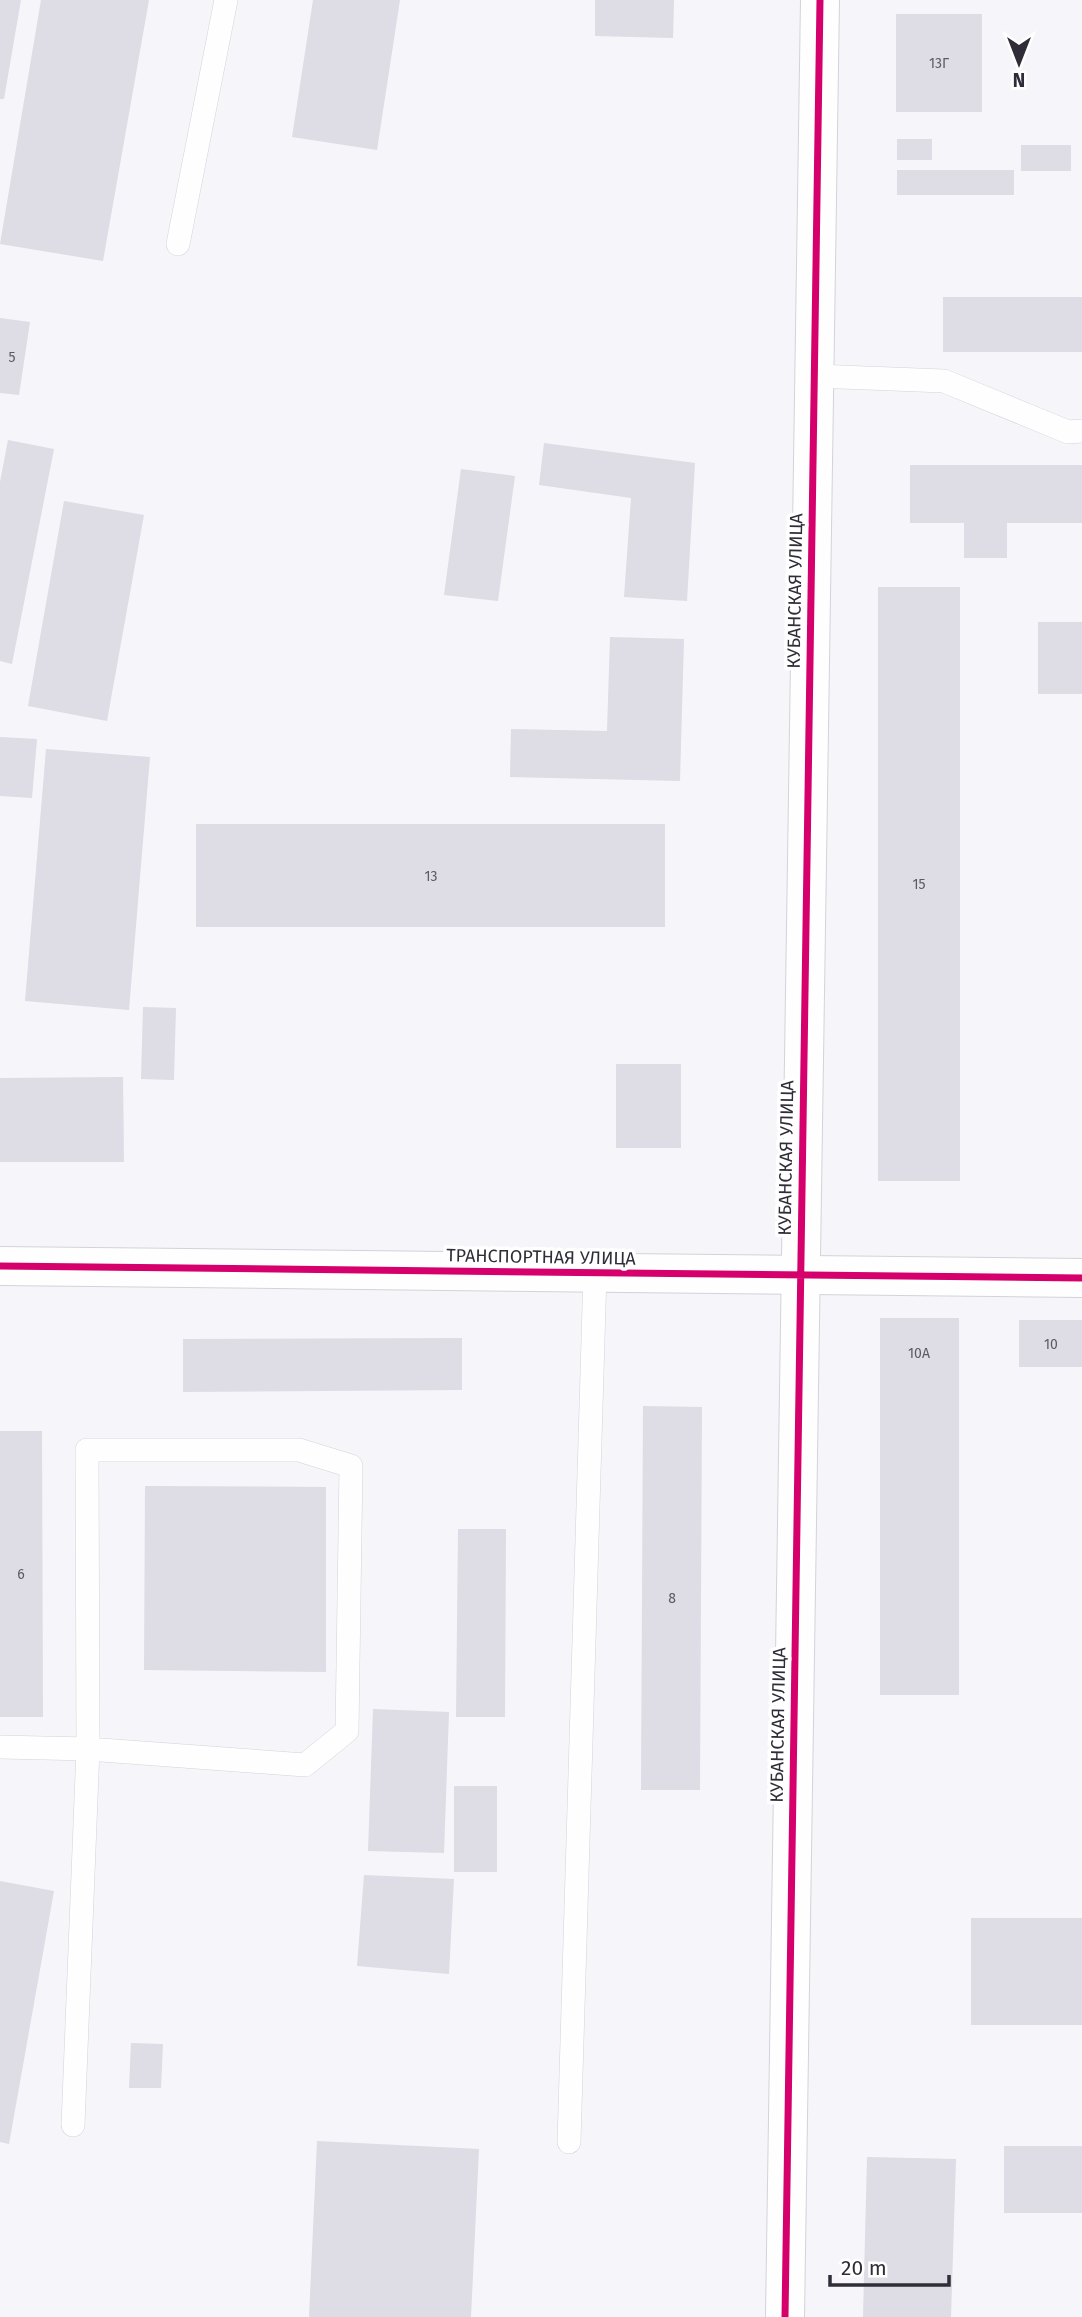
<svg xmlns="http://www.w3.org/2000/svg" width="1082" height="2317" viewBox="0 0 1082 2317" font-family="'Fira Sans',sans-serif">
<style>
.building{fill:#dedce4}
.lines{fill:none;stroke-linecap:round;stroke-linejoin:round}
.lane-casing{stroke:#d4d2da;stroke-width:24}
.street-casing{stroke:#d4d2da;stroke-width:40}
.secondary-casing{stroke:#d4d2da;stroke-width:40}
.lane{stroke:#fefefe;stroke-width:23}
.street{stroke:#fefefe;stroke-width:38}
.secondary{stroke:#fefefe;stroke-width:38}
.cycleway-casing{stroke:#fff;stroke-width:11}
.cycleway{stroke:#d6006c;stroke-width:7}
.labels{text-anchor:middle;stroke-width:7;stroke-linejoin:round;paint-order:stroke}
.number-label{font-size:14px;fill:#5d5a66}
.street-label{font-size:18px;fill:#302d39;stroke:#fff}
</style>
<rect width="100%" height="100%" fill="#f6f5f9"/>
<path class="building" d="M0 0H21L4 99H0Z
M41 0H149L103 261 0 244Z
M313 0H400L377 150 292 137Z
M595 0H674L673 38 595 36Z
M896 14H982V112H896Z
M897 139H932V160H897Z
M1021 145H1071V171H1021Z
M897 170H1014V195H897Z
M943 297H1082V352H943Z
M0 318 30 322 19 395 0 393Z
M8 440 54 449 12 664 0 661V482Z
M544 443 695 463 687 601 624 597 631 498 539 485Z
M910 465H1082V523H1007V558H964V523H910Z
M461 469 515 476 498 601 444 595Z
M64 501 144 515 107 721 28 706Z
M878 587H960V1181H878Z
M1038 622H1082V694H1038Z
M610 637 684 639 680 781 510 777 511 729 607 731Z
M0 737 37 739 32 798 0 796Z
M46 749 150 757 129 1010 25 1001Z
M196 824H665V927H196Z
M143 1007 176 1008 174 1080 141 1079Z
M616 1064H681V1148H616Z
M123 1077 124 1162H0V1078Z
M880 1318H959V1695H880Z
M1019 1320H1082V1367H1019Z
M462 1338V1390L183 1392V1339Z
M643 1406 702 1407 700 1790H641Z
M0 1431H42L43 1717H0Z
M145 1486 326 1487V1672L144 1670Z
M458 1529H506L505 1717H456Z
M373 1709 449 1712 444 1853 368 1851Z
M454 1786H497V1872H454Z
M364 1875 454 1879 449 1974 357 1966Z
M0 1881 54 1891 9 2144 0 2142Z
M971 1918H1082V2025H971Z
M131 2043 163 2044 161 2088H129Z
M317 2141 479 2149 471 2317H309Z
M1004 2146H1082V2213H1004Z
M867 2157 956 2159 951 2317H863Z"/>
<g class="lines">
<g class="lane-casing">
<path id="lane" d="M178 244 226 0
M815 376 944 381 1068 432 1082 431
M0 1747 88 1749 305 1765 347 1731 351 1466 299 1450H87L88 1749 73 2125
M569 2142 595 1273"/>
</g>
<g class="street-casing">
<path id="street" d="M785 2317 820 0"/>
</g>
<g class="secondary-casing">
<path id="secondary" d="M0 1266 1082 1278"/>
</g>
<use href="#lane" class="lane"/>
<use href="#street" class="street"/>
<use href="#secondary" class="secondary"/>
<g class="cycleway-casing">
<path id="cycleway" d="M0 1266 1082 1278
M785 2317 820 0"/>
</g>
<use href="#cycleway" class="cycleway"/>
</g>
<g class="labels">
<g class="number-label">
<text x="939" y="68">13Г</text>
<text x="12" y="362">5</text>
<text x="431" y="881">13</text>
<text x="919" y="889">15</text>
<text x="1051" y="1349">10</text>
<text x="919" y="1358">10А</text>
<text x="21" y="1579">6</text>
<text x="672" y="1603">8</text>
</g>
<g class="street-label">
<text transform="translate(795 591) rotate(-89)" y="6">КУБАНСКАЯ УЛИЦА</text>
<text transform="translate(786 1158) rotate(-89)" y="6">КУБАНСКАЯ УЛИЦА</text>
<text transform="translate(541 1257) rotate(1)" y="6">ТРАНСПОРТНАЯ УЛИЦА</text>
<text transform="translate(778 1725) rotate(-89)" y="6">КУБАНСКАЯ УЛИЦА</text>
</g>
</g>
<g transform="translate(1019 63) rotate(180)" stroke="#ffffff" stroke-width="5" paint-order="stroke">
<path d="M0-5L12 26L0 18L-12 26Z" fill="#302d39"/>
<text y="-10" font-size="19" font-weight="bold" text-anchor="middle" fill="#302d39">N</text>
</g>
<path d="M830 2275v10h119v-10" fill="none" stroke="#302d39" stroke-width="3.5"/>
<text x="841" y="2275" font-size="21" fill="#302d39" stroke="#ffffff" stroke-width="5" paint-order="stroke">20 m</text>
</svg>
